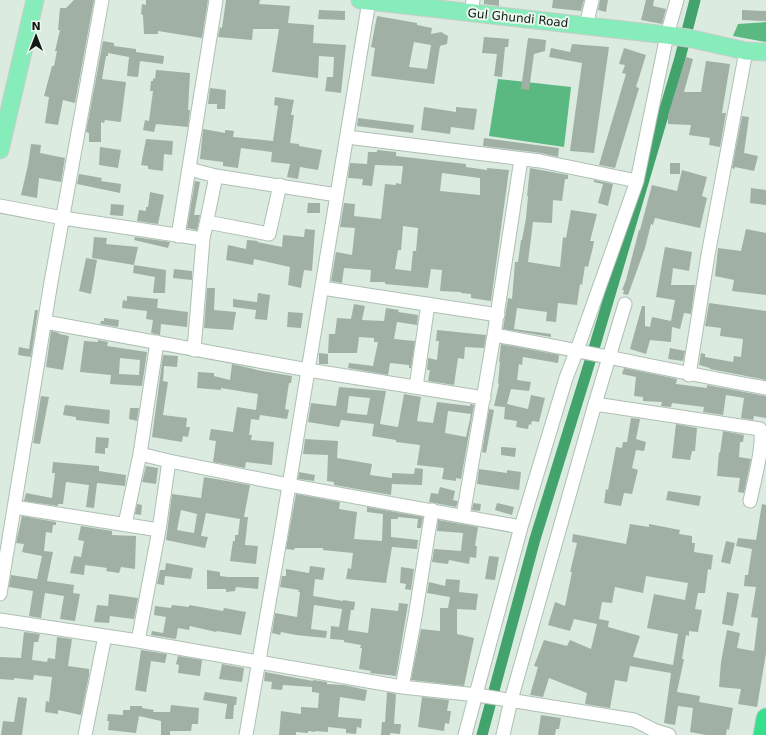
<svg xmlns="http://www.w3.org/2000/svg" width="766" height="735" viewBox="0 0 766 735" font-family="'DejaVu Sans',sans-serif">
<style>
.forest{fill:#59b981}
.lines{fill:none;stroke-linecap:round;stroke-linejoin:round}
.canal{stroke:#42a36d;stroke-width:11}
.building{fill:#a1b0a5;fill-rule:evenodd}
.minor-casing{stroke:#afbfb4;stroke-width:15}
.major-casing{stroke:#cbcccc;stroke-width:19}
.highway-casing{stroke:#cbcccc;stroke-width:21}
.minor{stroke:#fff;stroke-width:13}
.major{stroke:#86ecba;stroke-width:17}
.highway{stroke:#35df8c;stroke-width:19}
.labels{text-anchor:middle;stroke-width:4;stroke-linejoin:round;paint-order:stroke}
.street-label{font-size:12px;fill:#131815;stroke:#e8f8ed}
</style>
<rect width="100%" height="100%" fill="#dbebe0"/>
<path class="forest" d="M766 22V42L733 36 738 24Z
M498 79 571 87 564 147 489 136Z"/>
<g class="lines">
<path class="canal" d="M482 735 535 539 595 345 680 58 695 0"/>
</g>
<path class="building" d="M74 0H94L75 103 63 100 58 125 45 123 49 97 44 96 52 66H54L57 51H55L60 30H58L60 8H66Z
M146 0H208L202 38 158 31V34H144L143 15 141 14 142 4 146 5Z
M226 0H260L259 4 290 6 288 23 314 25 313 43 346 45 341 93 325 91 327 77H333L334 57 319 56 318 78 272 72 279 29H253L252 40 218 37 220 27 222 28Z
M484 0H499V6L484 4Z
M553 0H584L581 11 552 8Z
M600 0H608L606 12 598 10Z
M646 0H654L653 6 666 9 662 24 641 20Z
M319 10 345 11V20L318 19Z
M742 10 766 11V21L742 20Z
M377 16 417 23V25L432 28 431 34 441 32 448 36 447 44 440 46 434 84 371 76 375 48 371 47ZM414 42 431 45 427 69 409 67Z
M484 37 509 39 508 47H505L502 77 494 76 497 54 482 53Z
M528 38 546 40 545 51 534 54 529 90 521 89Z
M103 41 114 43V46L136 49V52L164 56 163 64 140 61 138 77 127 76 129 57 108 53V56H106L102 79 126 82 121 121 120 122 105 120 104 123 101 122V142H89V133L86 132Z
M572 44 609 47 594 153 570 151 582 63 549 57 551 48 570 52Z
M624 48 646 55 636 87 639 88 615 168 599 165 626 74 622 73 625 65 619 64Z
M686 57 693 59 684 92H701L706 61 730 64 722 113H726L720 147 709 145 710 138 689 135 691 125 668 124V115Z
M156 70 190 73 188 110H190L188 127 156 124 154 132 143 130 145 120 149 121 153 91H150L151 81H153V78L155 79Z
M210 88 226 90 225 109H217V104H208Z
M275 97 294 100 291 115H294L290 143 299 144V146L322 150 318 170 300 167 298 179 287 177 290 164 271 162 272 152 241 148 238 168 223 166V162L200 159 203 129 225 133V130L234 131 233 137 273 141 278 106 274 105Z
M424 107 456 112V107L477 109 474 130 451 127 450 134 421 130Z
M742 116 749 117 744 153 758 156 754 171 735 167 734 169 732 168Z
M358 118 414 125 413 133 357 126Z
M484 138 559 148 558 157 541 153 483 146Z
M146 139 173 141 172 155 164 154 163 171 148 169V166L141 165Z
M31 144 41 145 40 153 65 158 61 182 39 178 37 198 21 195 28 165Z
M100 147 121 150 118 168 99 165Z
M377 150 396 152V156L466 164V167L487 170V168L509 170 491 301 471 298V294L461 293V292L440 291 442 270 431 269 428 288 385 284V282H370L371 270 344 268 342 283 331 281 336 252 352 255 355 228 340 227 344 203 355 204 354 216 381 219 385 184 396 185V183L401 184 403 166 375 165 372 186 362 185 363 179 348 178 350 163 367 164 368 152H377ZM442 173 480 178V195L440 191ZM403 226 418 228 416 251H413L411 271 395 269 398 250H401Z
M670 163H680V174H670Z
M530 168 568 175V179H565L562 201 553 200 552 223 533 222 528 262 560 267 563 237 566 238 571 210 597 214 590 241H594L593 247 588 267 585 266 582 285 580 284 577 305 558 303 556 322 546 321 547 312 517 308 514 329 551 334V337L503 329 508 298 512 299 515 262H518L521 240H522L526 218 528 196H527Z
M682 170 707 177 702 196 707 198 700 228 655 218 653 225 651 224 645 248 628 295 623 294 624 290H622L626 280 639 230H640L652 185 677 191Z
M79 174 102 178 101 181 121 184 120 193 77 184Z
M594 180 613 184 608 206 598 203 603 184 594 182Z
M195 181 200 182 194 215H200L197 230 187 228Z
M751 188 766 190V205L750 203Z
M150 192 164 195 158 224 137 221 139 210 146 211V207H148Z
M308 203H320V213H307Z
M111 204 124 205 123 216 110 215Z
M305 229 315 230 312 271 304 270 301 288 288 285 290 267 254 259 253 265 226 260 228 245 246 249 247 240 258 241 257 242 282 247 283 235 304 237Z
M746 229 766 233V295L732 291 734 280 715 276 718 248 741 251Z
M94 237 107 238 106 244 138 247 134 265 92 258Z
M135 237 170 242 168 248 134 240Z
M665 247 692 252 689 271 673 268 671 285H695L691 314 684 313 680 329 672 327 671 342 650 340 646 354 630 349 642 306H645V326L650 327 652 317 671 321 675 300 656 297Z
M86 258 97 260 91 294 79 291Z
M134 265 166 270 165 293H153L155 277 133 273Z
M174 269 192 271V280L173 278Z
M207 288H215L214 310 236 312 233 330 204 328Z
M258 293 270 295 267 320 255 319 256 310 233 307V299L257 302Z
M127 296 158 299 157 308 188 312 187 327 161 324 160 335 151 333 153 320 146 319 147 311 122 308 123 300 127 301Z
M709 303 766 311V380L710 369V368L699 365 701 353 705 354V357L733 362 734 356 741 357 743 339 720 336 721 328 705 326Z
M354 304 365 306 362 320 384 321 386 308 399 310 398 312 418 315 417 325 397 322 394 339 415 341 411 368H409V365L390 363 388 375 348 368 349 363 373 366 378 342H374V338L359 337 357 353H328L329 334H335L337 318 351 319Z
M35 310H38L31 357 18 355 19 347 29 349Z
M288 312 303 313 301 328 287 327Z
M104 318 119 320 118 327 100 324 101 321H104Z
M437 330 486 335 484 348 465 347 464 359 458 358 454 385 428 381 430 370H427L428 358 437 360 439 341H436Z
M51 331 59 333V334L69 336 63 370 46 367Z
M98 340 108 342 107 346 147 352 142 386 110 384 111 375 80 372 84 341 98 342ZM120 358 140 360 139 375 119 374Z
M501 344 559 355 558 363 523 357 522 365 519 364 517 380 531 382 529 391 511 389 507 404 528 409 531 395 545 398 539 422 532 421 531 425 529 424 528 429 516 427 517 421 504 419 505 407 494 406 499 384 498 383 500 362H499Z
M670 348 685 351 683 361 668 359Z
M319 353 328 354V364H319Z
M163 355 178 356 177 367 164 366 163 381 168 382 163 415 187 418 186 427H190L188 437 183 436 182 442 152 437Z
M232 364 262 371 292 376 291 383H289L285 409 289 410 287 419 260 415 259 420 251 419 249 435H252L251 440 274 442 272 465 246 462 245 468 213 462 216 441 209 440 211 429 233 432 237 407 256 410 258 394 221 388V390L197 388 198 372 214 373V376L230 380Z
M624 368 677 379 676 384 707 388V385L766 396V418L754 416 753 420 741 418 744 398 726 395 723 415 703 412 704 407 672 403 671 407 661 406 662 402 643 401V397L634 396 636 377 622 374Z
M339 387 386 391 380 424 398 427 404 394 421 397 417 421 433 423 437 402 470 406V404L474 405 461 479 456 478V481L442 479 444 468 417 465 420 445 396 442V440L372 436 374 424 341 420 339 427 308 422 311 403 336 406ZM349 396 370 398 367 415 347 413ZM448 411 471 414 466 437 445 433Z
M41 396 49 397 40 444 33 443Z
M65 405 110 410 109 424 76 420V417L63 415Z
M130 408H139L137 421 129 419Z
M489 409 494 410 486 453 482 452Z
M631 418 640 419 636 439 646 442 644 451 636 450 632 468 638 470 632 494 624 493 621 506 604 503 606 489 608 490 616 447 622 448 623 442H627Z
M676 424 697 428 695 451H692L690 460 672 458Z
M723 431 744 435 743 442H740L739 457 751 459 744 493 738 492 740 478 717 476 719 452 720 453Z
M96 437 109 438 108 448H105V454L95 453Z
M305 439 338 441 337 458 372 464 370 475 392 478V473L414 474 415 468 423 469 422 485 392 484 391 495 334 485V482L327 481 328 455 303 454Z
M501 447 516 448 515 457 501 455Z
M53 462 99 466V471L126 475 125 486 97 483 94 508 86 507 89 485 66 482 63 504H58V506L24 501 26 493 52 498 55 473H52Z
M146 466 158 468 156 484 142 482Z
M479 469 507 473V470L521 472 519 490 477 484Z
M299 472 315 475 314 481 298 479Z
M204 477 250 485 244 517H248L245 545 258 546 256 564 230 561 233 541H235V535H238L240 519 206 513 201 536 208 537 205 548 166 540 172 494 201 498ZM181 510 197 514 194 533 177 530Z
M440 487 455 491 453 500 458 501 456 507 429 502 431 493 438 494Z
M668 491 701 496 699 506 666 500Z
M296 494 340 502 339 509 357 512 354 539 382 541 383 514 367 512V507L423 517 421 528H417L418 519 398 517V519H391V537L418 540 417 549 392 547 386 583 346 579 348 568 351 569 353 553 323 550V548H295L294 550 286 549Z
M473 503 481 504 480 511 472 510Z
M497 503 514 507 512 515 495 510Z
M137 504 142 505 141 515 135 514Z
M762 504 766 505V653L757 707 738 704 741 689 719 687 721 662 727 630 740 633 737 648 754 651 758 618 751 617 756 587 744 586 745 575H748L752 549 736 546 738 538 756 540Z
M22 516 56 522V525H53L52 533 46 532 44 551 53 552 47 581 74 585 73 593 80 594 75 621 60 619 64 596 45 593 41 618 29 616 33 591 9 587 11 575 37 579 42 556 22 552 24 544 16 543Z
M438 520 478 527 475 546H477L476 558 470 557 469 564 449 560 448 564 432 562 434 549 461 551 463 533 437 531Z
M630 524 649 527V524L680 530 679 534 692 536V543H695L694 552 713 555 711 570 708 569 705 593H698L695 609 702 610 698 632 689 631V636L686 635 682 659H684L677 692 700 696 699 702 733 708 729 730 727 729 726 735H706L690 732 693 708 678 706 675 725 664 723 671 673 630 666 627 682 615 680 610 708 585 704 587 693 549 678 543 697 530 695 538 667 534 666 544 640 567 646 570 640 591 649 597 624 574 619 570 631 548 625 555 602 565 606 572 572H570L577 543 572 542 573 534 626 544ZM646 576 688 583 685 600 654 594 647 628 678 634 673 665 633 657 640 636 608 627 609 621 599 619 602 602 612 603 615 587 643 593Z
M81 526 112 531V535L136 536 135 569 121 567 119 573 106 571 107 568 85 565 84 575 70 573 74 556 81 557 84 541 78 540Z
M726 541 735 543 730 564 721 562Z
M489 556 499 557 495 580 485 579Z
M166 563 193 568 191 579 165 576 164 585 157 584 160 570H165Z
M310 566 325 568 323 580 315 579 313 596 343 601V600L355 602 354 610H351L348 630 368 633 371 608 398 611 399 603 408 604 396 676 370 673 371 671 359 669 362 648H360L361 645 344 642V640L330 639 331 626 339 627 342 609 314 605 311 629 327 631 326 638 296 635 281 632 280 635 272 633 275 613 297 617 300 592H298L299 590 280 587 282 576H286V569L309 573Z
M401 567 414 569 411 590 405 589 406 584 400 583Z
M207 570 220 572V576L228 577H259L258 589 236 587 235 591 226 592V589H207Z
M446 579 460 580 459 592 478 594 476 610 457 609V634L474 638 464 686 411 680 421 629 440 631V608H448L450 597 427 593 429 582 445 586Z
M727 592 739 594 733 626 722 624Z
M109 594 138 598 134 619 110 616 109 623 94 622 97 605 108 606Z
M172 605 189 607V605L223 611 224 608 246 612 241 635 217 631 216 632 190 626 189 630 178 628 176 639 151 635 152 631 163 633 166 617 154 615 155 606 171 608Z
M24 632 40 634 38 642H34L32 660 47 662 48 658 55 659 57 637 72 639 68 666 89 669V675L81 715 58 710V714L45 712 46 701 49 702 52 677 34 675 33 680 14 678V680L0 679V657L21 658Z
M141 650 167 654 165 663 151 661 146 692 135 690Z
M178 656 202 660 200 676 178 673 179 665 176 664Z
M222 664 244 668 242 682 219 679Z
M265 672 313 681V680L327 682V684L344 685 367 690 365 701 340 697 338 717 362 719 361 728 357 727 356 734 346 733V729L328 727V732L315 731V732L308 731V733L296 732V735H279L281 711 301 714V707L318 708 319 693 312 692V687L283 685 282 690 271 689 272 682 264 681Z
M205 692 237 697 236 705H234L233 719H225L227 704 203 700Z
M387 692 396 694 394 724H401L400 734 390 733V735H381L382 722H385Z
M18 697 27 698 22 735H1L3 721 14 722Z
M422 697 449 700 447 711H451L449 724 445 723 444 731 418 727Z
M171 705 199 708 198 724H192L191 731H170V735H161V721L139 716 136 733 108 730 109 721H107L108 714 123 715V710H130V706H142V708L154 710 153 712H170Z
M541 715 561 718 559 729H556L555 735H538Z"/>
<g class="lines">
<g class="minor-casing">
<path id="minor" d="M471 13 473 0
M586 26 592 0
M347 137 540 161 637 181
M189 169 216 176 337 195
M0 206 63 218 203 239
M207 222 269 234 280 185
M178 236 216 0
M322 288 498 315
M45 322 308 370 484 398
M494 335C585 351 675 372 766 388
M194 350 203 239 216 176
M689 375 708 255 746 51
M416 387 428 304
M595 404 760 429C765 442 753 486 750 501
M169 461 289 485 521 527
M14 507 159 530
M463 516 494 335 521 159
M125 524 140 454
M0 594 51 282 102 0
M0 620 138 641 402 687 477 695 634 720 656 731 669 735
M138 641 159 530 169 461 140 454 157 342
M402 687 415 617 432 510
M85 735 105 636
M246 735 281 534 369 1
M465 735 521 527 566 378 577 350 637 181 667 35 677 0
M503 735 511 700 595 404 625 304"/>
</g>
<g class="major-casing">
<path id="major" d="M360 0 667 35 688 38 746 51 766 52
M0 150 35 0"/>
</g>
<g class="highway-casing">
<path id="highway" d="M763 735 766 718"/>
</g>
<use href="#minor" class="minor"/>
<use href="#major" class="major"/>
<use href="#highway" class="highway"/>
</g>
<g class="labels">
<g class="street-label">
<text transform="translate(518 18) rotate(6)" y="4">Gul Ghundi Road</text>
</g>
</g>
<g transform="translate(36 36)" stroke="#e8f8ed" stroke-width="3" paint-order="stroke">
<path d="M0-3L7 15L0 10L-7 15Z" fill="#131815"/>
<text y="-6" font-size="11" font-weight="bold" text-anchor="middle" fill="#131815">N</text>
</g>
</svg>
